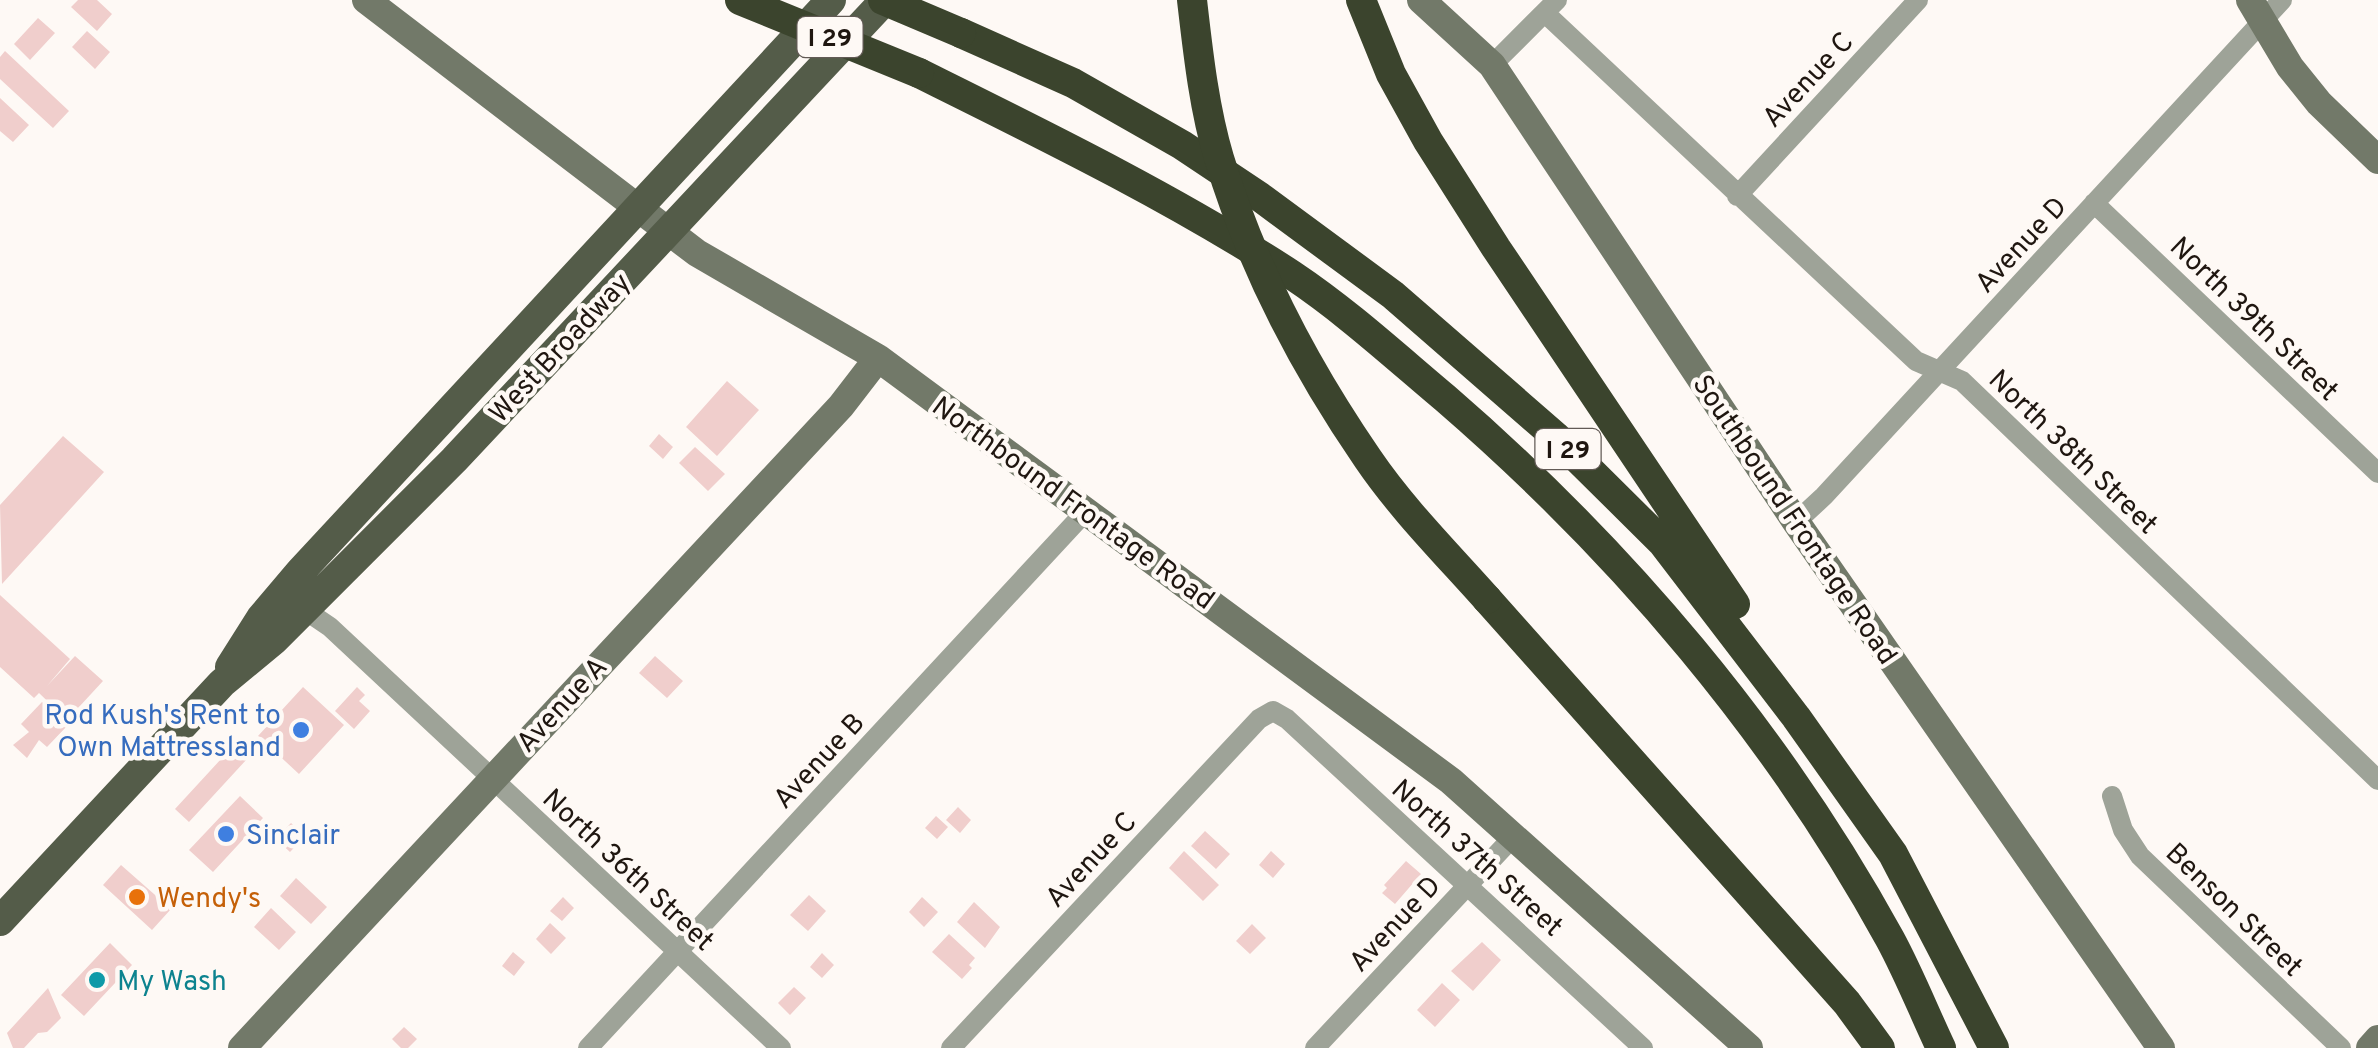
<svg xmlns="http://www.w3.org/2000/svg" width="2378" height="1048" viewBox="0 0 2378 1048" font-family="Overpass,sans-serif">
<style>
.building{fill:#f0cecc}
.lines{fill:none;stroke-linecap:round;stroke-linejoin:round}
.street{stroke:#9ea398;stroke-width:20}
.secondary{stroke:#727969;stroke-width:28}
.primary{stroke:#545c49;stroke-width:30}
.highway{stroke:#3b442d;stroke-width:30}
.highway-bridge{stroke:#3b442d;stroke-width:30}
.shop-dot{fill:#3f7fe0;stroke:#fef9f5;stroke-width:4}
.food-dot{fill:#e8710a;stroke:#fef9f5;stroke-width:4}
.culture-dot{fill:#0f9aa8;stroke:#fef9f5;stroke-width:4}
.labels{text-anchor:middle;stroke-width:9;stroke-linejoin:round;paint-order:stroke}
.shield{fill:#fef9f5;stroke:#625a55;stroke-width:2.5}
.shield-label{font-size:25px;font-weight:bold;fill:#1f1610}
.street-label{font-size:28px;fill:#1f1610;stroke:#fef9f5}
.shop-label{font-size:28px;fill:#366cbe;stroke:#fef9f5;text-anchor:end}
.food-label{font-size:28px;fill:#c56008;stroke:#fef9f5;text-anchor:start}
.culture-label{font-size:28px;fill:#0d838f;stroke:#fef9f5;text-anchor:start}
</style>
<rect width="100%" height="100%" fill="#fef9f5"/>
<path class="building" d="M78 0H97L112 14 97 31 71 7Z
M38 18 55 33 30 60 14 44Z
M87 31 110 52 95 69 72 47Z
M5 51 69 111 53 128 0 79V57Z
M0 98 29 125 13 142 0 131Z
M727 381 759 410 717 456 686 427Z
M659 434 673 447 663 459 649 446Z
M63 436 104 472 2 584 0 505Z
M695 447 725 474 708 491 679 463Z
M0 595 70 659 47 686 75 656 103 681 67 720 39 693 34 698 0 667Z
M655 656 683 681 667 698 639 673Z
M303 687 344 725 299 774 258 736Z
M357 687 365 695 359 701 370 711 354 729 335 711Z
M42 702 68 725 47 747 39 740 27 758 13 745 29 732 21 724Z
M233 746 247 759 189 822 175 809Z
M240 796 263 818 213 872 189 850Z
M958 807 971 820 960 833 946 820Z
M936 816 948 827 937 839 925 828Z
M291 823 305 836 290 852 276 839Z
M1205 831 1230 854 1216 869 1191 846Z
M1184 851 1219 885 1203 901 1169 868Z
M1271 851 1285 864 1273 878 1259 865Z
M1406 861 1421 874 1395 904 1382 893 1387 888 1384 885Z
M121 865 171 909 152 930 103 885Z
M296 878 327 907 311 924 280 896Z
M809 895 826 911 808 931 790 915Z
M563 897 574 908 562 921 550 911Z
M922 897 938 912 924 927 909 912Z
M974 902 1000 927 985 948 957 922Z
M271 908 296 932 279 950 254 927Z
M550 923 566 938 551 954 536 939Z
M1252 924 1266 938 1250 954 1236 941Z
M949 934 975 958 969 965 972 968 962 979 932 952Z
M1482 942 1501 960 1473 991 1451 971Z
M110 943 132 965 84 1016 61 995Z
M513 952 525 962 514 976 502 966Z
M822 953 834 965 822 978 810 967Z
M1442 983 1460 1000 1435 1027 1417 1010Z
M794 987 806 998 790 1015 778 1003Z
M48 988 61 1018 47 1032 38 1033 24 1048H13L7 1033Z
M404 1027 417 1039 408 1048H401L392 1039Z"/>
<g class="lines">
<path class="street" d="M1545 13 1916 361 1962 381 2378 780
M1492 65 1557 0
M1737 196 1918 0
M2094 203 2378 473
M1796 522 1824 496 2282 0
M305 610 330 627 781 1048
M2112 796 2123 830 2140 856 2341 1048
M588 1048 1087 510
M951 1048 1259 719 1273 711 1287 719 1643 1048
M1315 1048 1514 836"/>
<path class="secondary" d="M366 0 697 253 878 358 1451 781 1749 1048
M1421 0 1492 65 1796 522 2161 1048
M2250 0 2290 67 2319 103 2378 160
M242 1048 841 406 878 358
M2370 1048 2378 1039"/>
<path class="primary" d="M230 667 261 618 300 572 831 0
M0 921 222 683 274 640 454 460 885 0"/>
<path class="highway" d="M1361 0 1391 74 1428 141 1496 248 1735 604
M961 33 1073 83 1182 145 1260 197 1393 295 1555 436 1662 542 1796 717 1893 854 1994 1048
M919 73C1046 136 1173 198 1292 275 1346 311 1395 356 1445 398 1622 551 1777 733 1890 939 1909 974 1924 1012 1941 1048
M1487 599 1847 1003 1880 1048"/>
<path class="highway-bridge" d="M740 0 919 73
M883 0 961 33
M1192 0C1198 52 1204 108 1219 158 1252 267 1304 366 1368 459 1402 509 1447 554 1487 599"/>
</g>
<g class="shop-dot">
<circle cx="301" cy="730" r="10"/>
<circle cx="226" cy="834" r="10"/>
</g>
<circle class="food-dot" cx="137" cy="897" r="10"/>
<circle class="culture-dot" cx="97" cy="980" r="10"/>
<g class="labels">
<g class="shield">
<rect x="797.5" y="17" width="65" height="40" rx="8"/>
<rect x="1535.5" y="429" width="65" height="40" rx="8"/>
</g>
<g class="shield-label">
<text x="830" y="46">I 29</text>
<text x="1568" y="458">I 29</text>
</g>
<g class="street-label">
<text transform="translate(1807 79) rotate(-47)" y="10">Avenue C</text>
<text transform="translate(2020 244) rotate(-47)" y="10">Avenue D</text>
<text transform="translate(2255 318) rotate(44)" y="10">North 39th Street</text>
<text transform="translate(559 347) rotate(-47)" y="10">West Broadway</text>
<text transform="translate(2074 451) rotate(44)" y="10">North 38th Street</text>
<text transform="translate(1074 502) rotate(36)" y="10">Northbound Frontage Road</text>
<text transform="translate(1796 519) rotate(56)" y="10">Southbound Frontage Road</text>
<text transform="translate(561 704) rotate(-47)" y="10">Avenue A</text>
<text transform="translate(818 760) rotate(-47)" y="10">Avenue B</text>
<text transform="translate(1478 857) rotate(42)" y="10">North 37th Street</text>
<text transform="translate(1090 859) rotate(-47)" y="10">Avenue C</text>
<text transform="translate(629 869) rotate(43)" y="10">North 36th Street</text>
<text transform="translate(2235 909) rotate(44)" y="10">Benson Street</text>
<text transform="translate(1394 923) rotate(-47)" y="10">Avenue D</text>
</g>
<g class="shop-label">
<text x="281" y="724">Rod Kush's Rent to<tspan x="281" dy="32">Own Mattressland</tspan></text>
<text x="246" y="844" text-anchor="start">Sinclair</text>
</g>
<g class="food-label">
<text x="157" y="907">Wendy's</text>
</g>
<g class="culture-label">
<text x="117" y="990">My Wash</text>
</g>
</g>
</svg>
